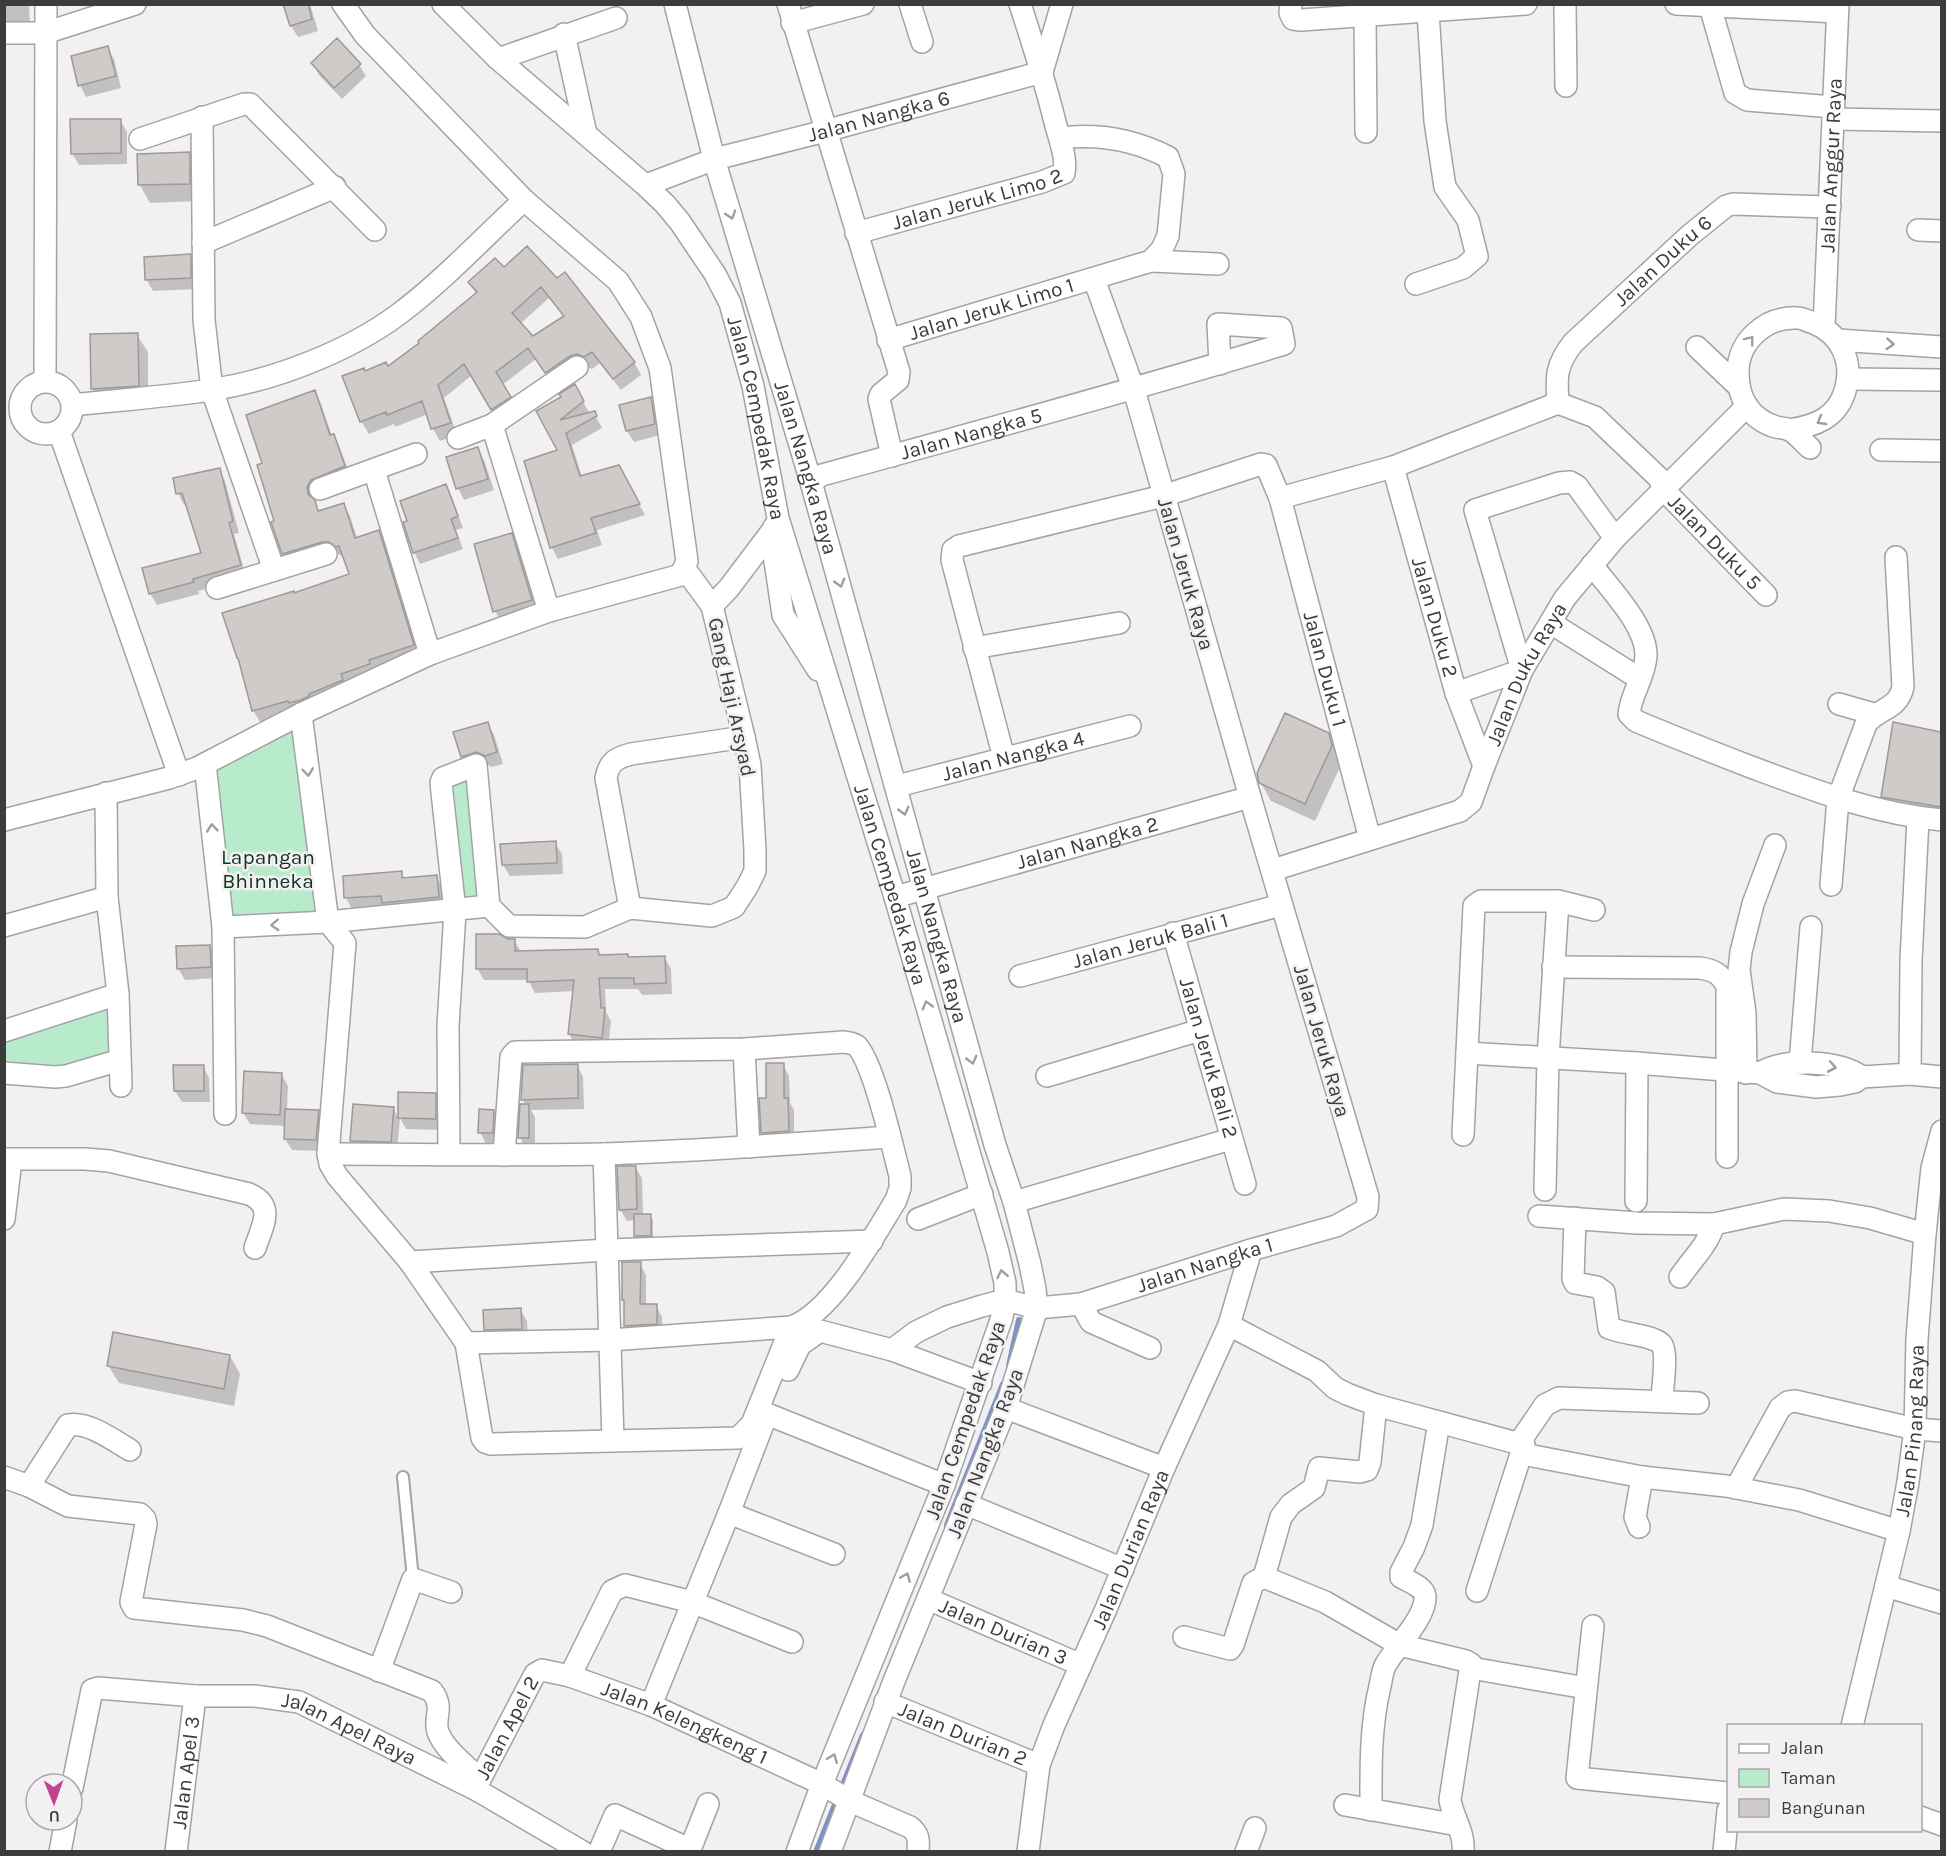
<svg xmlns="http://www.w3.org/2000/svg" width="1946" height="1856" viewBox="0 0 1946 1856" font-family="Karla,sans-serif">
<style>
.green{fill:#b8ebcb}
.shadow{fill:#0003;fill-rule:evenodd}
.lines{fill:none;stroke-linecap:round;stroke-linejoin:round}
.stream{stroke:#7b92c3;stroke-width:6}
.building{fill:#cfcbc9;stroke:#9d9997;stroke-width:1.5;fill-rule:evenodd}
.lane-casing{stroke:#a4a2a5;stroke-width:14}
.street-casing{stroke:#a4a2a5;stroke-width:24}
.lane{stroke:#fff;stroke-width:10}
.street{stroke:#fff;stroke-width:21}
.oneway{stroke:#9e9e9e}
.labels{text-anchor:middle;stroke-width:5;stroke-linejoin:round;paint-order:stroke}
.street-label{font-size:21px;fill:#3d3c3d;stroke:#f3f0f3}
.park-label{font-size:21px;fill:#103320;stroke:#f3f0f3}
</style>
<rect width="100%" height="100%" fill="#f3f0f3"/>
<path class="green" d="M292 728 317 914 231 920 213 770Z
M476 765 489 906 455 913 443 778Z
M112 1003V1057L57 1072 5 1068 4 1036Z"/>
<path class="shadow" d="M4 4H29L30 28 4 29Z
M285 4H310L318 31 298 37 291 26Z
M107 48 114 59 121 88 86 97 80 85Z
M313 63 359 65 366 76 342 99 319 75Z
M120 120 127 132V164L79 165 72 153Z
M189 154 199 172V201L150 203 140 185 139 155Z
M527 248 634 362 641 375 621 390 600 363 592 369 584 366 553 385 536 359 502 385 517 410 499 422 472 375 444 398 457 435 440 441 433 429 428 414 395 427 394 424 369 434 361 421 365 373 388 368 421 344 476 294 470 282 504 269ZM549 298 564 317 533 338 520 324Z
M190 256 196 267 197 289 153 291 146 279Z
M137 335 148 352V403L102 406 92 389Z
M574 386 590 414 594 413 602 428 572 445 582 477 618 466 645 515 597 530 602 545 558 559 552 548 526 462 559 451 538 412 563 398Z
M314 392 321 404 332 436 340 448 351 478 317 492 313 501 320 512 343 505 350 516 357 538 378 532 385 543 420 657 296 712 260 722 253 710 294 595 351 575 344 558 337 553H329L290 566 283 554 273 523 276 522 264 464Z
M650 398 657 410 660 435 634 442 627 431 621 406Z
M478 449 484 460 494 490 464 500 458 488Z
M219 470 225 481 239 533 234 534 246 577 198 591 199 594 157 605 150 593 203 554 187 504 184 505 178 493Z
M445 486 452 497 463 528 456 530 463 549 420 564 414 552 409 521Z
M511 534 517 546 537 611 501 622 495 611Z
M487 724 494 735 503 764 492 767 484 763 469 768 462 757 455 733Z
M1894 724 1942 733V828L1896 820 1883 796Z
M1328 734 1338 752 1341 765 1315 821 1271 801 1261 783Z
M555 843 562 854 563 874 510 876 503 865 502 845Z
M401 873 405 879 436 877 443 888 445 908 386 907 352 909 346 898Z
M508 940H514L521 952 598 951 601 956 665 958 671 969 672 994 642 995 638 989H605L606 1012 611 1021 608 1049 576 1046 569 1034 575 991 535 993 528 980H484L477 968Z
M210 947 216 958V978L185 980 178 968Z
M577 1065 583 1077 584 1109 531 1110 535 1117V1149H526L520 1137 526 1105 522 1099Z
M783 1065 789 1076 790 1103 794 1110V1143L769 1144 763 1133 768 1099Z
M203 1066 209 1078 210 1102H182L175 1091Z
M282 1075 288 1086 287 1110 318 1111 324 1123 322 1151 292 1150 285 1139 286 1126 250 1124 243 1113Z
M400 1094 435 1095 441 1106 442 1130 406 1129 400 1118 397 1152H358L352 1141 393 1108 399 1119Z
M494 1111 500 1123 499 1144H486L480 1132Z
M635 1167 642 1178 643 1215H650L653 1220V1241H638L635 1236V1220L627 1221 620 1209Z
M640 1264 646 1275V1306L656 1305 662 1317 663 1335 632 1337 626 1326 625 1303 623 1299Z
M520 1309 527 1321 528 1340 492 1341 485 1329Z
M230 1356 240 1374 234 1406 119 1383 108 1365Z"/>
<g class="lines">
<path class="stream" d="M1009 1366 1019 1320
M947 1525 1003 1384
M816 1852 863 1735"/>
</g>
<path class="building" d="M283 4H308L312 19 290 26Z
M337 38 361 64 334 88 311 63Z
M108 46 116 76 78 86 71 56Z
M70 119H121V153L71 154Z
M190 152V184L138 185 137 154Z
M527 246 557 278 565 272 635 362 613 379 592 352 584 357 577 354 570 356 545 373 528 348 496 372 511 397 491 410 464 364 438 385 451 423 431 429 422 401 387 415 386 412 360 422 342 376 364 368 365 371 386 362 388 366 419 343 418 341 477 292 468 282 495 258 504 267ZM541 287 564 316 533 336 512 313Z
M191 254V278L145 280 144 257Z
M138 333 139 386 91 389 90 334Z
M575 384 584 401 560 420 595 411 597 416 566 433 580 476 619 465 640 504 591 518 596 533 550 548 524 461 557 450 536 411 561 397 559 394Z
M315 390 330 435 334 434 345 466 311 480 307 487 308 494 315 500 318 511 344 503 355 538 379 530 414 645 369 660 370 664 341 674 343 680 309 694V696L301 700 289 703 288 701 252 711 238 658H237L222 613 294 591V593L349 574 339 546 336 547 329 542H322L282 554 271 522 274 521 257 465 262 463 246 415Z
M651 397 655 424 626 431 619 405Z
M478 447 488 479 456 489 446 457Z
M220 468 233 521 229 523 241 565 193 579 194 582 149 594 142 568 201 553 182 493 176 494 173 478Z
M446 484 458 516 451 519 458 538 413 553 403 522 407 521 400 501Z
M512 533 532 600 493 612 474 544Z
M1285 713 1329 733 1332 746 1305 804 1259 783 1257 773Z
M488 722 497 752 485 756 477 752 461 757 453 732Z
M1893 722 1941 732V807L1881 797Z
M556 841 557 863 502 865 500 844Z
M402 871V878L437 875 439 897 382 903 381 896 344 898 343 876Z
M476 934H499L508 939H515V951L598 949 599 955 628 954V957L665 956 666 983 634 984V978H599L601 1008H605L602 1038 568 1034 574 980 527 982V969H476Z
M210 945 211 967 177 969 176 946Z
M766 1063H784V1098H788L789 1131 761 1133 759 1098H766Z
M578 1064V1098L521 1100 523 1065Z
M173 1065H204V1091H174Z
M244 1071 282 1073 280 1115 242 1113Z
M398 1092 436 1093V1119L398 1118Z
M353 1104 394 1107 391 1142 350 1141Z
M520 1104H529V1138H518Z
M285 1109 319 1110 316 1140 284 1139Z
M479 1109 494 1110 493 1133H478Z
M617 1166H636L637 1209 619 1210Z
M634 1214H651V1236H634Z
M622 1262H641L640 1304H657V1324L624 1326V1300H622Z
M521 1308 522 1329 484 1330 483 1310Z
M113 1332 230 1355 224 1389 107 1366Z"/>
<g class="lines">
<g class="lane-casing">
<path id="lane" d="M403 1477 413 1579"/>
</g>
<g class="street-casing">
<g id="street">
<path id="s1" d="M443 4 498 59 645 185 665 204 680 222 715 274 730 303 753 386 778 518 895 897 998 1252 1005 1283V1300L1002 1317 944 1485 822 1784 797 1852"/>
<path id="s2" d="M675 4 714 159 811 482 995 1145 1014 1202 1030 1264 1035 1289 1037 1308 1006 1408 894 1681 830 1852"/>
<path d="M788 4 899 372 898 380 881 394 879 399 892 456"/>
<path d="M910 4 922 42"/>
<path d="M1291 4 1290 13 1293 19 1301 20 1526 4"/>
<path d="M1565 4 1566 86"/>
<path d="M1676 4 1837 12"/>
<path d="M1710 6 1735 93 1747 100 1833 107"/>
<path d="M1365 16 1366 132"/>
<path d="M792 23 863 4"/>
<path d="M4 33H45L135 4"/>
<path d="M564 34 586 134"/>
<path d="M498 59 616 18"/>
<path d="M202 117 204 320 212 390 274 570"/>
<path d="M1833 119 1942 121"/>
<path d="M140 139 244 104H250L375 230"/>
<path id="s3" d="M646 185 715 159 825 131 1042 72 1062 4"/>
<path d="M1918 230 1942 231"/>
<path id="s4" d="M856 233 1042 182 1064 173C1067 157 1059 138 1055 122 1045 82 1033 44 1020 4"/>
<path d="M203 243 335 187"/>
<path d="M1151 261 1218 264"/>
<path d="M1416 284 1463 268 1477 256 1468 220 1445 187 1435 121 1428 12"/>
<path id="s5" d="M1824 327 1838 4"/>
<path id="s6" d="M888 340 1151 261 1162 249 1168 236 1174 174 1168 157C1133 139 1099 133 1060 138"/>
<path d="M1838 340 1942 347"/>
<path d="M1697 347 1738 386"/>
<path d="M1849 379 1942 380"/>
<path d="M45 381 46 4"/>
<circle cx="46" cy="408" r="26"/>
<path id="s7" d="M1558 403C1556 376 1556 365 1573 343L1690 235 1726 206 1733 204 1830 207"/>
<path d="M73 405C119 400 164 397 210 390 272 381 348 352 399 314 444 280 483 238 524 200"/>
<path d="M492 425 549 611"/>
<path d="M1789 430C1815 426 1837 418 1845 391 1854 361 1841 333 1811 322 1807 321 1802 318 1798 318 1766 316 1738 341 1738 372 1738 384 1740 396 1747 406 1753 416 1765 424 1776 427 1780 428 1786 428 1790 430 1797 434 1804 443 1810 448"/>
<path d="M59 431 179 775"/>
<path d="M458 438 492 425 577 367"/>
<path d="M1881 450 1942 451"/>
<path id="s8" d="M1393 467 1456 693 1484 766"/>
<path d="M374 470 430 654"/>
<path id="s9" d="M811 482 822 475C976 432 1131 391 1284 344L1281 328 1218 324 1220 364"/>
<path d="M320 489 416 454"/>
<path id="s10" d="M1280 498 1393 467 1558 403 1595 417 1659 478 1664 490 1766 595"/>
<path d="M774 527 772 541 783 615 818 670"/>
<path d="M1592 565C1609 588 1647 626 1646 656 1645 676 1631 694 1629 714L1636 721C1674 737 1712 752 1751 767 1813 790 1875 814 1942 820"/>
<path d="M685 569 712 606"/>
<path d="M217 588 326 554"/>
<path d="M1551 623 1640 679"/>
<path d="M974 648 1119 623"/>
<path d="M1456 693 1522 670 1475 510 1559 483 1570 482 1577 486 1615 538"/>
<path d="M1839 704 1874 714"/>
<path d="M301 714 328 922 345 943 328 1154 330 1164 337 1176 410 1262 466 1343 482 1438 485 1442 491 1444 738 1438 752 1424 791 1327"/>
<path id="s11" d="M1004 758 952 560 953 550 959 546 1163 496 1261 464 1266 465 1280 498 1370 839"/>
<path d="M205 764 223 927 225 1114"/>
<path id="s12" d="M897 786 1130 726"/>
<path d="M106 793 107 897 118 994 121 1086"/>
<path d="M4 820 169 778 197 768 301 714 430 654 549 611 681 575 687 561 660 368 641 317 618 281 524 200 365 35 343 4"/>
<path id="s13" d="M1273 870 1460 811 1471 802 1484 766 1522 670 1565 598 1615 538 1747 406"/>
<path d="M1831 885 1838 799 1866 724C1879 707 1897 711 1903 687L1896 557"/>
<path id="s14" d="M895 897 1250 797"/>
<path d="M1558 901 1594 910"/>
<path d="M489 906 509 926 585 927 630 908 712 916 734 907 747 887 755 871V850L750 765 744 737 712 606 729 588 772 531"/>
<path d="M630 908 606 778C609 762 616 758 631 754L744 737"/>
<path d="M4 926 107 897"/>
<path d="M223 927 328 922 489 906"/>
<path id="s15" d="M1173 933 1245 1184"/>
<path d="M1553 967 1700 968C1713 970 1720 973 1727 986V1157"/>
<path id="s16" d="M1020 976 1281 905"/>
<path d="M4 1031 118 994"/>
<path d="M744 1049 749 1147"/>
<path d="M1467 1053 1637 1063 1760 1073 1777 1082 1816 1087 1840 1085 1855 1082 1862 1077 1910 1074 1942 1077"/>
<path d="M1800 1063 1811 927"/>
<path d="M4 1073 55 1077 66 1076 120 1060"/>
<path d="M1746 1073 1745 1013 1739 970 1741 952 1753 904 1775 845"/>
<path d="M1760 1073C1783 1058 1839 1060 1862 1077"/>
<path d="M1910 1074 1911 961 1918 818"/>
<path d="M1047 1076 1200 1030"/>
<path d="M1463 1135 1474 906 1481 901H1558L1548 1058 1545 1190"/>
<path d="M328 1154C420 1154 511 1156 602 1154 698 1151 794 1144 890 1137"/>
<path d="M449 1154 448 1026 455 911 441 783 443 778 476 765 489 906"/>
<path d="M604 1154 613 1440"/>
<path d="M4 1159H85L109 1161 249 1194C276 1206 262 1226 255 1248"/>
<path d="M1636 1201 1637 1063"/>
<path d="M1014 1202 1231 1139"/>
<path d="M1539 1216 1637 1223 1714 1224 1784 1209 1829 1211 1870 1218 1925 1234"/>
<path d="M1575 1218 1573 1279 1575 1283 1597 1287 1604 1292 1609 1328C1623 1333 1636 1334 1650 1338 1654 1340 1660 1341 1662 1345 1668 1356 1662 1388 1662 1401"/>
<path d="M4 1219 11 1160"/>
<path d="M918 1219 982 1194"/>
<path d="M410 1262 607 1250 872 1241"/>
<path d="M1680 1277C1692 1259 1708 1245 1714 1224"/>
<path d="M1081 1304 1091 1322 1150 1348"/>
<path d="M1229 1325 1317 1371 1335 1388 1347 1394 1376 1405 1524 1445 1477 1591"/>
<path d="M466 1343 610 1340 791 1327C832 1313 874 1236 896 1200L900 1188V1176C893 1149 874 1064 857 1046 854 1043 849 1043 844 1042L744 1049 515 1052 511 1057 504 1155"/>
<path id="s17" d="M892 1350 916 1332 947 1317 982 1306 1005 1300 1037 1308 1081 1304 1251 1250 1336 1226 1367 1209 1368 1197 1250 797 1134 390 1094 279"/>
<path d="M788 1370 800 1345 820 1331 892 1350 981 1383"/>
<path d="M1006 1408 1164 1468"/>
<path d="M767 1414 944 1485"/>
<path d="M1519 1443 1545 1405 1559 1398 1698 1403"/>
<path d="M1523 1454 1642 1477"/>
<path d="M4 1477 29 1486 68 1506 140 1514 145 1519 146 1524 131 1602 134 1608 243 1620 267 1626 432 1691C445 1709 433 1717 438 1732 444 1749 467 1767 480 1779"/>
<path d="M29 1486 68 1425C88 1421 113 1440 130 1450"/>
<path d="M1736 1488 1780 1408 1788 1402 1795 1401 1915 1429 1942 1431"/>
<path d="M966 1504 1123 1569"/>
<path d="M729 1513 834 1554"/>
<path d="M1639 1527 1635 1517 1642 1477 1726 1486 1799 1500 1899 1531"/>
<path d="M1264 1577 1281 1517 1291 1504 1314 1488 1319 1468 1360 1472 1367 1470 1370 1462 1376 1405"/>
<path d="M1886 1586 1942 1603"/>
<path id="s18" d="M928 1599 1081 1665"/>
<path d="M1593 1626 1577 1778 1728 1793"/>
<path d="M1184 1637 1230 1649 1233 1645 1253 1583 1264 1577 1325 1602 1400 1645 1466 1661 1471 1664 1450 1800C1453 1818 1465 1833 1463 1852"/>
<path d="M1471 1668 1586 1688"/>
<path d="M379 1671 413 1579 451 1592"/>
<path d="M570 1676 612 1591 625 1585 692 1602 792 1642"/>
<path id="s19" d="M885 1702 1039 1765"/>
<path d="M651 1705 729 1513 767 1414"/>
<path id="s20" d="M1852 1726 1899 1531 1908 1482 1915 1429 1917 1339 1925 1234 1932 1168 1942 1131"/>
<path id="s21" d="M72 1788 92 1690 98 1688 195 1696H254L299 1702 475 1789 583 1852"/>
<path id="s22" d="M475 1789 535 1674 542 1670 570 1676 651 1705 822 1784 850 1801 910 1827C919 1834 919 1840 918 1852"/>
<path d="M1345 1805 1458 1825"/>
<path d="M1371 1810C1371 1768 1370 1727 1380 1686 1382 1679 1382 1670 1386 1664 1396 1647 1427 1616 1425 1596 1424 1587 1408 1581 1401 1577V1572L1414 1547 1422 1525 1439 1422"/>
<path d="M1920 1817 1942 1825"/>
<path d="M60 1852 66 1820"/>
<path id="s23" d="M176 1852 195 1696"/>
<path d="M599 1852 615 1815 689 1849"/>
<path d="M689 1852 708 1804"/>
<path id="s24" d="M1028 1852 1039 1765 1054 1725 1106 1609 1164 1468 1229 1325 1251 1250"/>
<path d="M1246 1852 1255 1828"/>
<path d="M1724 1852 1728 1810"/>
</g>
</g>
<use href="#lane" class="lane"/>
<use href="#street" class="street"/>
</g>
<defs><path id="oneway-chevron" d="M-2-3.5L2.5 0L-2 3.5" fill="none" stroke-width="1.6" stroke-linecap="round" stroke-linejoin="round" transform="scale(1.5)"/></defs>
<g class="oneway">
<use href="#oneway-chevron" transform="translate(731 215) rotate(73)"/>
<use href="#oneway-chevron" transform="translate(1750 340) rotate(-52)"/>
<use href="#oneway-chevron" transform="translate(1890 344) rotate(4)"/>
<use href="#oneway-chevron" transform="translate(1821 421) rotate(150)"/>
<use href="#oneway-chevron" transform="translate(840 583) rotate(74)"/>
<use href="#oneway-chevron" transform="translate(308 772) rotate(83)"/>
<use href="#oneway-chevron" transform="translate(904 811) rotate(75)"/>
<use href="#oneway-chevron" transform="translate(212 828) rotate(-96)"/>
<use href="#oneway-chevron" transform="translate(275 925) rotate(177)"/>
<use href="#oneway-chevron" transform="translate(927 1005) rotate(-106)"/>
<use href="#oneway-chevron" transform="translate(972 1060) rotate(75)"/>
<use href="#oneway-chevron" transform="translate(1832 1067) rotate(10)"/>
<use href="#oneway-chevron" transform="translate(1002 1274) rotate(-102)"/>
<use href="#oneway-chevron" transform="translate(906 1577) rotate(-67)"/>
<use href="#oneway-chevron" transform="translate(833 1758) rotate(-68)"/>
</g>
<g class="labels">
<g class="street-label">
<text dy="7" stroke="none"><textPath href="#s3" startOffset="243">Jalan Nangka 6</textPath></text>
<text dy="7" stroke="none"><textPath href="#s5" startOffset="162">Jalan Anggur Raya</textPath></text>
<text dy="7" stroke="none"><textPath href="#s4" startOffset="126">Jalan Jeruk Limo 2</textPath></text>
<text dy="7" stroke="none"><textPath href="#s7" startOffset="186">Jalan Duku 6</textPath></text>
<text dy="7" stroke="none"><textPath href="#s6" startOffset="108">Jalan Jeruk Limo 1</textPath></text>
<text dy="7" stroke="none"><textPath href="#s1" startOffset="536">Jalan Cempedak Raya</textPath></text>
<text dy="7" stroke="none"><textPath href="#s9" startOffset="168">Jalan Nangka 5</textPath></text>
<text dy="7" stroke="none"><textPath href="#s2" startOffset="482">Jalan Nangka Raya</textPath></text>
<text dy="7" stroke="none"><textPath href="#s10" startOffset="508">Jalan Duku 5</textPath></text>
<text transform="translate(1186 574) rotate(74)" y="7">Jalan Jeruk Raya</text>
<text dy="7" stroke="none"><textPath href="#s8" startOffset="156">Jalan Duku 2</textPath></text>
<text dy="7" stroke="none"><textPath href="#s11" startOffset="753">Jalan Duku 1</textPath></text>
<text dy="7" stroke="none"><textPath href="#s13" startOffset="350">Jalan Duku Raya</textPath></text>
<text transform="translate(732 697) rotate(78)" y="7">Gang Haji Arsyad</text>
<text dy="7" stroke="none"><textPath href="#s12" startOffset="120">Jalan Nangka 4</textPath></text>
<text dy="7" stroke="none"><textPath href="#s14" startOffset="200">Jalan Nangka 2</textPath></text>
<text dy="7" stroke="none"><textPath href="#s1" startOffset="1022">Jalan Cempedak Raya</textPath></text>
<text dy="7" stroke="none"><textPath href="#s2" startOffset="968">Jalan Nangka Raya</textPath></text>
<text dy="7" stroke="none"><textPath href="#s16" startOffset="135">Jalan Jeruk Bali 1</textPath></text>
<text transform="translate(1322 1041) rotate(74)" y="7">Jalan Jeruk Raya</text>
<text dy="7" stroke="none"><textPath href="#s15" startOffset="130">Jalan Jeruk Bali 2</textPath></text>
<text dy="7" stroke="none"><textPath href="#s17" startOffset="332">Jalan Nangka 1</textPath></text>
<text transform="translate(965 1420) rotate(-71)" y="7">Jalan Cempedak Raya</text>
<text dy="7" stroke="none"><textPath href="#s20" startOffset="302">Jalan Pinang Raya</textPath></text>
<text transform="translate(985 1453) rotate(-69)" y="7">Jalan Nangka Raya</text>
<text dy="7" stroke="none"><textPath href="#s24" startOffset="322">Jalan Durian Raya</textPath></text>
<text dy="7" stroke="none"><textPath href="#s18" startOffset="82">Jalan Durian 3</textPath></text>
<text dy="7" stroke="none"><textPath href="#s22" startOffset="290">Jalan Kelengkeng 1</textPath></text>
<text dy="7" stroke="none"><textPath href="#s22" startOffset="69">Jalan Apel 2</textPath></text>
<text dy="7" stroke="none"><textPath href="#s21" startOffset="364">Jalan Apel Raya</textPath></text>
<text dy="7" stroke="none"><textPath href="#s19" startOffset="84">Jalan Durian 2</textPath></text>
<text dy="7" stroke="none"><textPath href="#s23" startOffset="80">Jalan Apel 3</textPath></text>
</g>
<g class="park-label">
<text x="268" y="864">Lapangan<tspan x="268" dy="24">Bhinneka</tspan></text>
</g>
</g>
<rect width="1946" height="1856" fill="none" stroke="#3d3c3d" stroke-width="12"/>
<rect x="1727" y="1724" width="195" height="108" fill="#f3f0f3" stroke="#aaa8aa" stroke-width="1.5"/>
<rect x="1739" y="1744" width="30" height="9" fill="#ffffff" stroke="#aaa8aa" stroke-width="1.5"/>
<text x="1781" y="1754" font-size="18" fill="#3d3c3d">Jalan</text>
<rect x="1739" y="1769" width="30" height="18" fill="#b8ebcb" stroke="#aaa8aa" stroke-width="1.5"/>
<text x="1781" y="1784" font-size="18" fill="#3d3c3d">Taman</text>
<rect x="1739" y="1799" width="30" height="18" fill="#cfcbc9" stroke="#aaa8aa" stroke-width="1.5"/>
<text x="1781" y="1814" font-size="18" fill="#3d3c3d">Bangunan</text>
<g transform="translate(54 1802) rotate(179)"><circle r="28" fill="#f3f0f3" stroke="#aaa8aa" stroke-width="1.5"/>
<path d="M0-4.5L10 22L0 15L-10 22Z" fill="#c2438f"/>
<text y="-9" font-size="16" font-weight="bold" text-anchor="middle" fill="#3d3c3d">U</text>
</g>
</svg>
